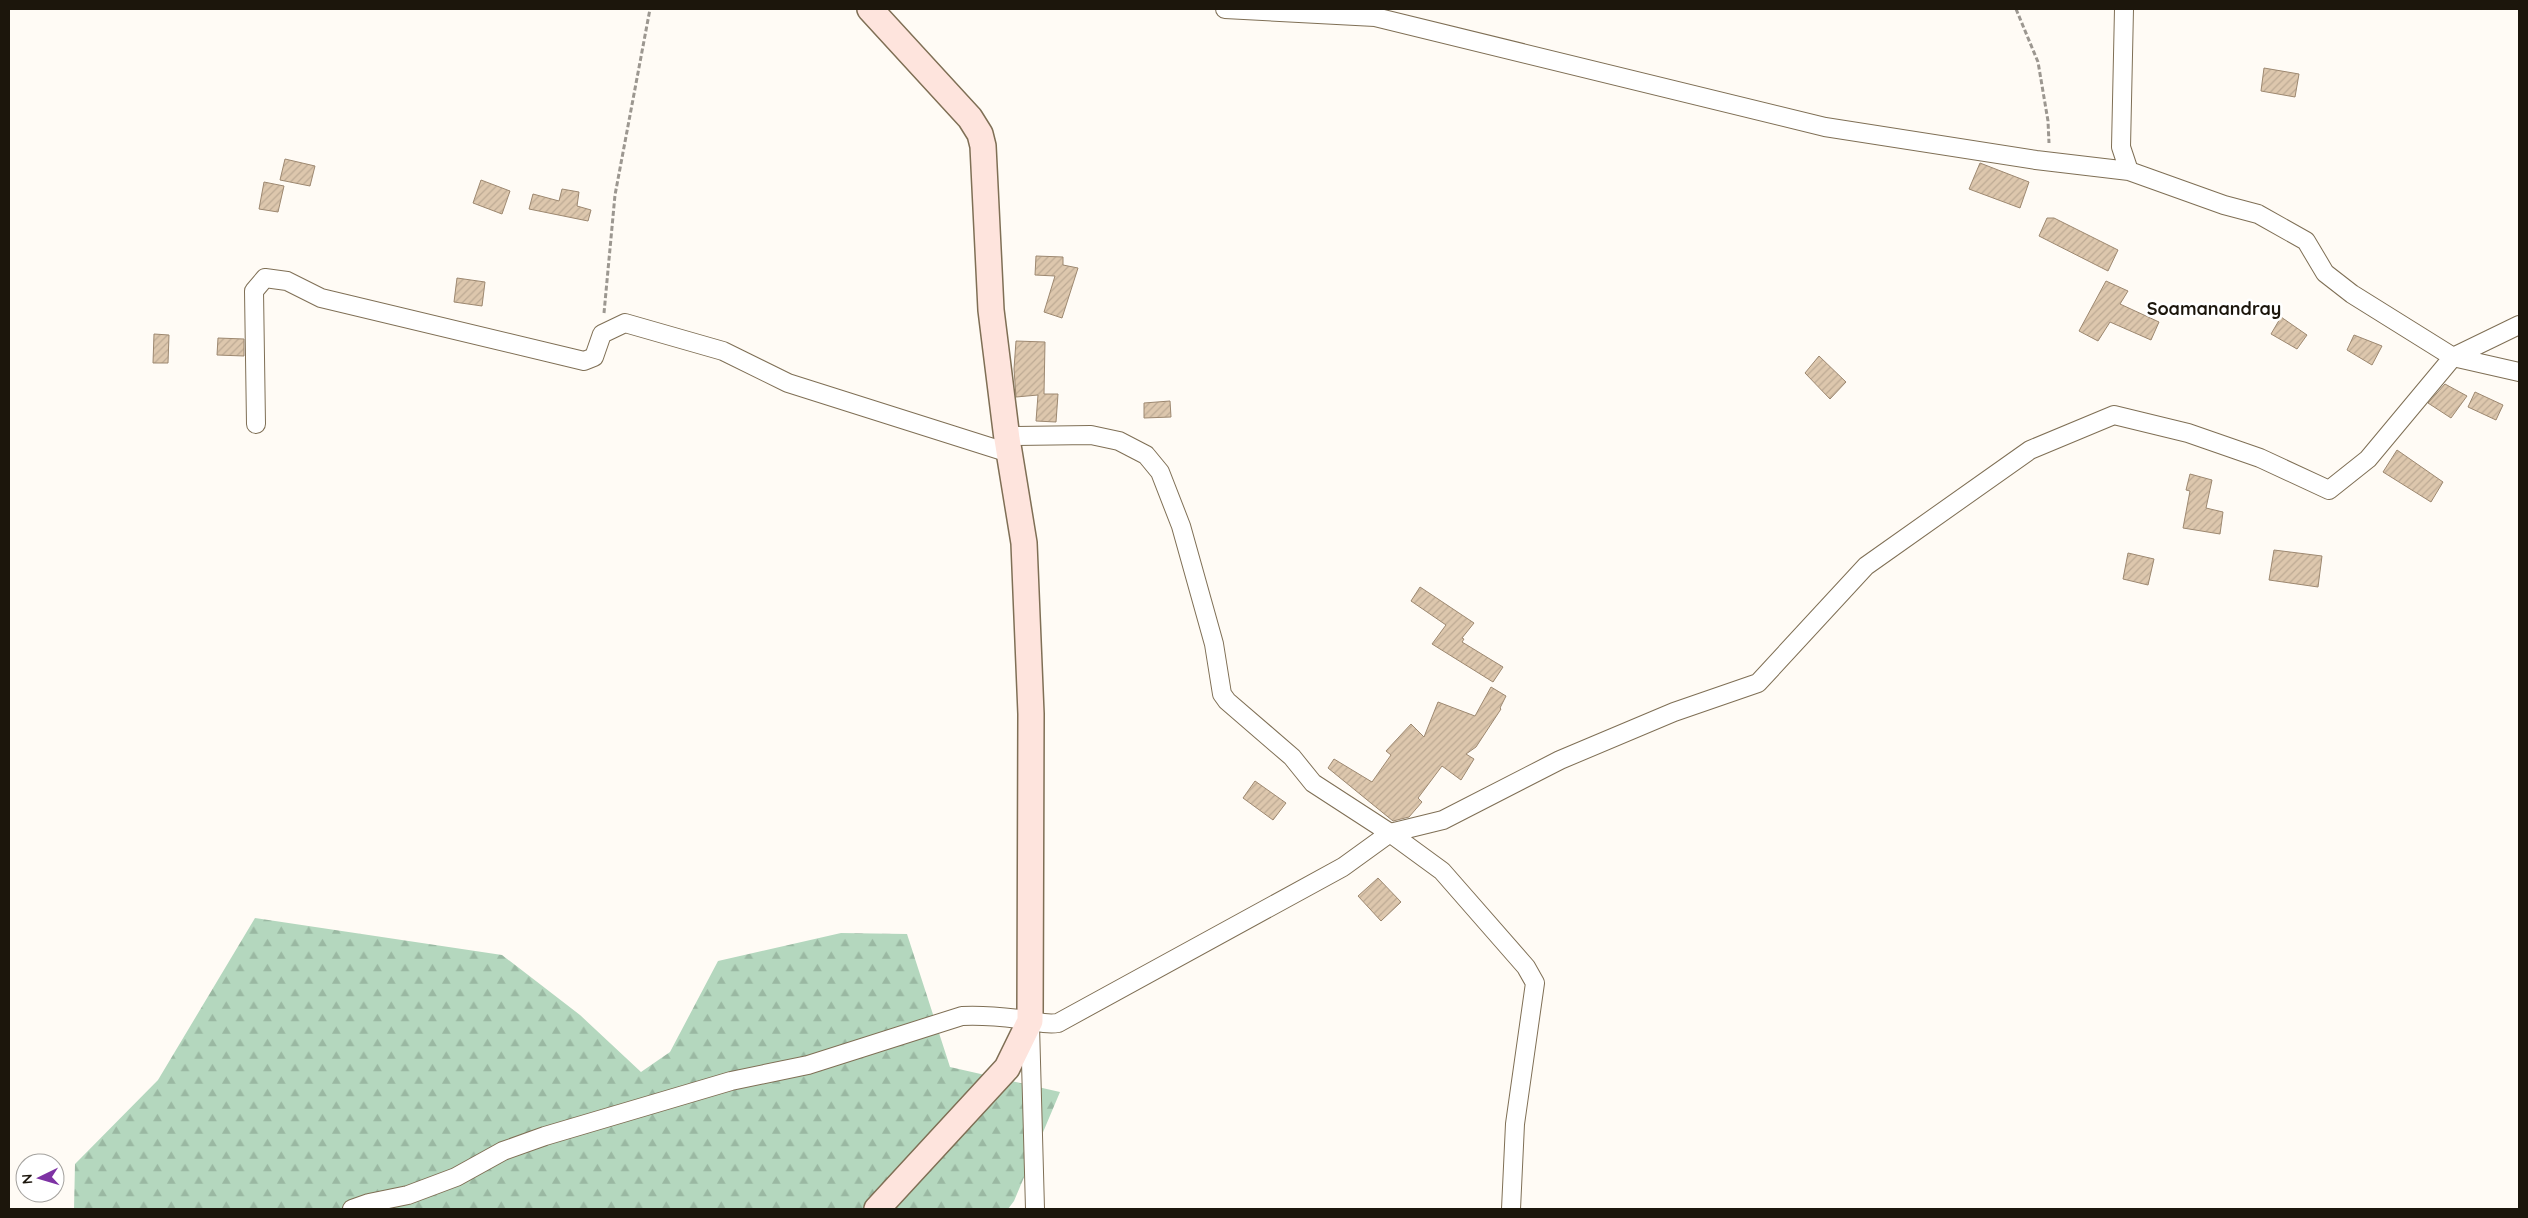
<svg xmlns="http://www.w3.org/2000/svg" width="2528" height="1218" viewBox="0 0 2528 1218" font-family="Quicksand,sans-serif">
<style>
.forest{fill:url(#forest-firs)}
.building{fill:url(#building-hatch);stroke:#9d8870}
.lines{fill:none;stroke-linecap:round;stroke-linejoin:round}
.street-casing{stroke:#7f6f55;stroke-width:20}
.secondary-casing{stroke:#7f6f55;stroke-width:28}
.path{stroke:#9c9790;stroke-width:3;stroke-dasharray:5 2.5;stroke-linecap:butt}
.street{stroke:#fff;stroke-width:18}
.secondary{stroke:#fee4dd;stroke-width:25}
.labels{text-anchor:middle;stroke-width:5;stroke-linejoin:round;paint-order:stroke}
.quarter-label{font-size:18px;font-weight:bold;fill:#1c160c;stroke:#fff}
</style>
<defs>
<pattern id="forest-firs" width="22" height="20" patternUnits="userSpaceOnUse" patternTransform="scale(1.25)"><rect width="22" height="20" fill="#b4d7be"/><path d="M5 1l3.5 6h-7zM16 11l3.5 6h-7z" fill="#9ab8a2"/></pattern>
<pattern id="building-hatch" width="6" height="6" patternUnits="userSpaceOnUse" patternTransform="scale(1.25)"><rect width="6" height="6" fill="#ddc7ad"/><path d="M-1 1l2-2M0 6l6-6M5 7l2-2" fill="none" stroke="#bdaa94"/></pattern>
</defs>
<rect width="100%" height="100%" fill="#fffbf5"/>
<path class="forest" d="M255 918 502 955 580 1015 641 1072 670 1052 718 961 841 933 907 934 950 1067 1060 1092 1014 1201 1008 1209H74L75 1164 158 1080Z"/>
<path class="building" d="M2264 68 2299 74 2295 97 2261 91Z
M285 159 315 166 310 186 280 180Z
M1980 163 2029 182 2020 208 1969 189Z
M481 180 510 191 502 214 473 203Z
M264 182 284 186 278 212 259 209Z
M562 189 579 192 577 206 591 210 588 221 529 209 533 194 559 201Z
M2047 218H2054L2118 250 2108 271 2039 236Z
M1036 256 1063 257V265L1078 268 1062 318 1044 312 1055 276 1035 275Z
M457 278 485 282 482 306 454 302Z
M2106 281 2128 291 2120 304 2159 322 2151 340 2110 322 2098 341 2079 331Z
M2281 317 2307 335 2297 349 2271 334Z
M154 334 169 335 168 363H153Z
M2354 335 2382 346 2372 365 2347 350Z
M218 338 244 339V356L217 355Z
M1016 341 1045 342 1044 394H1058L1056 422 1036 421 1038 395 1016 397 1014 369Z
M1819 356 1846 382 1830 399 1805 373Z
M2445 384 2467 396 2451 418 2428 403Z
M2475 392 2503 405 2496 420 2468 407Z
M1170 401 1171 417 1144 418V403Z
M2397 450 2443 482 2431 502 2383 472Z
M2190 474 2212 480 2206 508 2223 512 2220 534 2183 528 2190 491 2186 490Z
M2274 550 2322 556 2318 587 2269 580Z
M2128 553 2154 559 2148 585 2123 579Z
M1420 587 1474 623 1462 638 1464 639 1462 642 1503 667 1493 682 1432 644 1446 625 1411 601Z
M1491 687 1506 696 1500 708 1501 709 1476 747 1466 754 1474 759 1461 780 1442 766 1418 798 1422 802 1409 817 1393 821 1328 768 1334 759 1372 782 1391 755 1386 751 1411 724 1424 737 1438 702 1475 716Z
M1255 781 1286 803 1273 820 1243 798Z
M1378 878 1401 902 1381 921 1358 896Z"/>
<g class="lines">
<g class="street-casing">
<path id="street" d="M1225 9 1375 17 1825 127 2036 160 2129 171
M2124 9 2121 147 2129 171 2224 205 2258 214 2306 241 2325 273 2352 294 2453 357 2519 325
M256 424 254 291 265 278 287 281 321 298 584 361 594 357 602 334 625 323 723 351 788 383 1009 453
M1007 436 1091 435 1119 441 1146 455 1160 472 1181 526 1214 644 1222 694 1227 701 1292 757 1313 783 1390 833 1442 871 1526 967 1535 983 1515 1124 1511 1209
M1030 1025 1035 1209
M352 1209 369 1203 408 1195 456 1177 503 1151 545 1136 731 1081 808 1065 962 1016C984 1015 1005 1017 1027 1020 1039 1022 1046 1025 1058 1023L1343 867 1390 833 1443 820 1560 760 1674 712 1758 683 1866 566 2030 450 2114 415 2188 433 2260 458 2329 490 2368 459 2453 357 2519 372"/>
</g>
<g class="secondary-casing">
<path id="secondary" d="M870 9 970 118 980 134 983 146 991 310 1007 439 1024 543 1031 714 1030 1021 1007 1068 877 1209"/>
</g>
<path class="path" d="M2016 9 2038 62 2048 121 2049 143
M604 313 615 195 650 9"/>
<use href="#street" class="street"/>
<use href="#secondary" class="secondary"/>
</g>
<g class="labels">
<g class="quarter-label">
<text x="2214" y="315">Soamanandray</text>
</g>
</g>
<rect width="2528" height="1218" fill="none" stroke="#1c160c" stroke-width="20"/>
<g transform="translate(40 1178) rotate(265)"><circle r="24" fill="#ffffff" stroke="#a4a29e"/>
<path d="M0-4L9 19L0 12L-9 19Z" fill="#7e32a4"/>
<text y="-8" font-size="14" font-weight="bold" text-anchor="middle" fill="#1c160c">N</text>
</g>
</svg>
